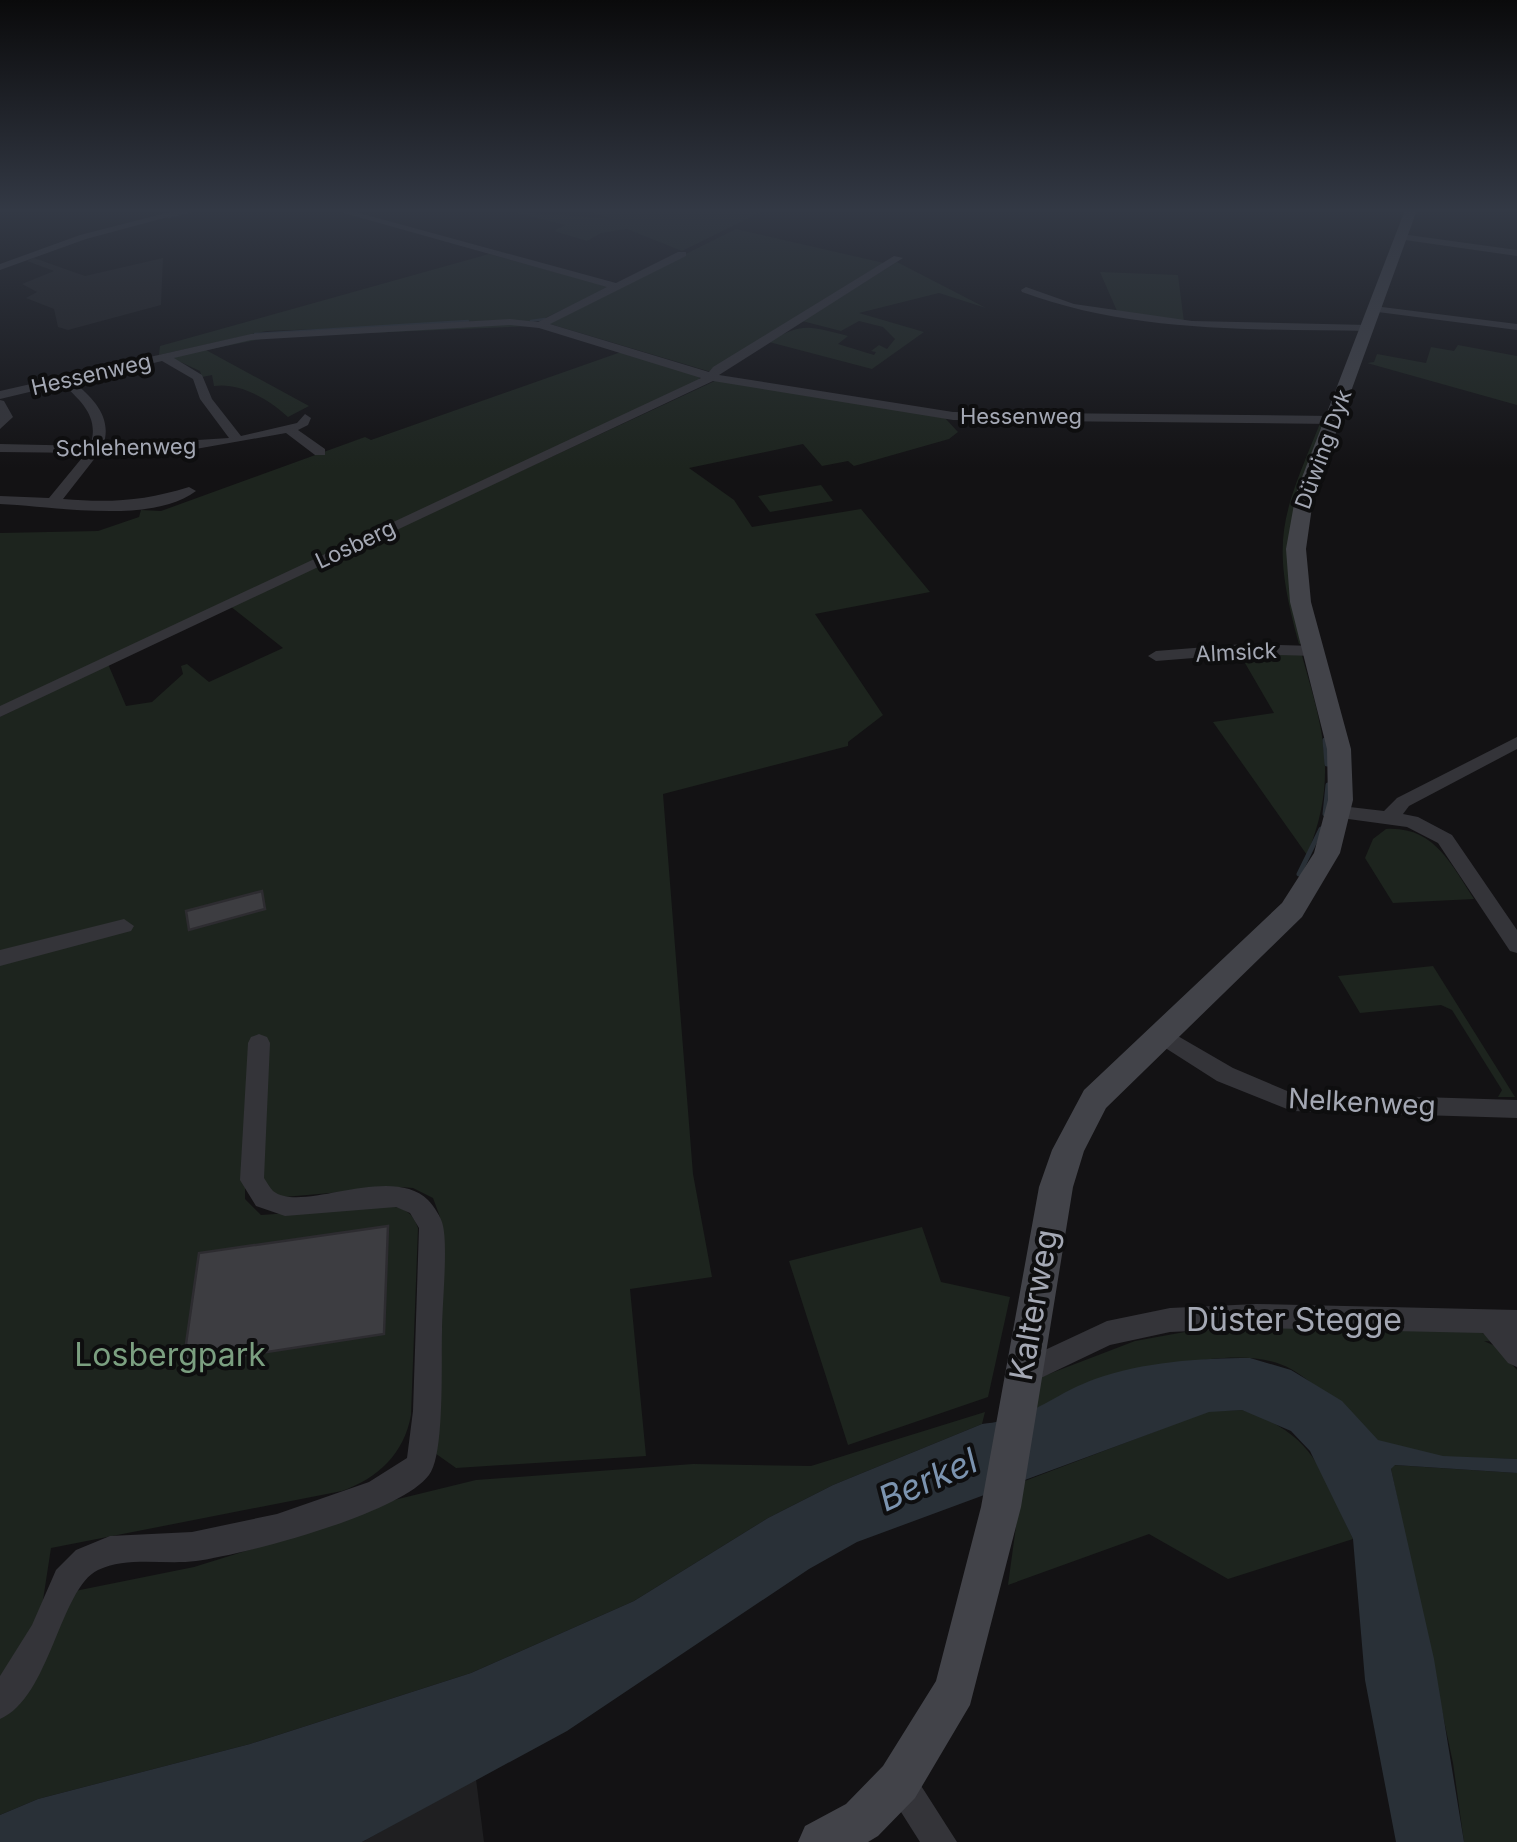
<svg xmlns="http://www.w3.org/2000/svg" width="1517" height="1842" viewBox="0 0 1517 1842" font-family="Inter,sans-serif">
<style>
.built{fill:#1f1f21}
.green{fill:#1d241e}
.water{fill:#293037}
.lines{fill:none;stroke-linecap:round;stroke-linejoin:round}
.stream-far1{stroke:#293037;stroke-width:2.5}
.stream{stroke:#293037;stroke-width:5}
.building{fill:#3d3d41;stroke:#2d2c30;stroke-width:2.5}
.street{fill:#343439;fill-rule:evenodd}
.secondary{fill:#424349;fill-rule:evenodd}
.labels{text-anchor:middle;stroke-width:8;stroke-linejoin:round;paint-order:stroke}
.far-street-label{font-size:22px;fill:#a4a8b4;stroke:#0e0e0f}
.street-label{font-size:28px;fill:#a4a8b4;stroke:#0e0e0f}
.near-street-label{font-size:32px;fill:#a4a8b4;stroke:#0e0e0f}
.near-park-label{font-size:32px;fill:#7b9f80;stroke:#0e0e0f}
.near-water-label{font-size:35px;font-style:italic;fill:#7b93af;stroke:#0e0e0f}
</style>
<rect width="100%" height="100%" fill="#131214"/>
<path class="built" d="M34 258 85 276 163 258 161 305 68 330 58 327 54 309 26 298 37 292 22 284 54 271 27 261Z
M476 1779 484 1842H362Z"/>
<path class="green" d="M521 210 518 212 614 219 583 210H765L682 251 627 229 601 233 587 241 554 231 565 225 510 211Z
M736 229 884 263 711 372 547 323Z
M489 254 610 287 539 321 266 331 159 355 160 346Z
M897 262 986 308 939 293 859 313 924 332 872 369 769 342C803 321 812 327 848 336L838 344 874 355 876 352 871 351 879 345 887 349 895 339 883 327 859 321 841 331 802 321Z
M1100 272 1178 275 1184 322 1117 311Z
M500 324 532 326 271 337 206 350 309 406 288 417C270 400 240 382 214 386L212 375 202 377 200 371 174 359 175 357 253 338Z
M1458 345 1517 356V405L1367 363 1374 362 1377 354 1426 363 1431 347 1454 351Z
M621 352 700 376 699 380 0 708V533L98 531 139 517 141 510 161 511 365 437 371 440Z
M717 380 945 418 958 432 949 439 854 466 848 461 822 466 803 444 689 468 734 500 752 527 861 509 930 592 815 614 883 715 848 742V746L663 794 693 1174 712 1277 630 1289 646 1456 456 1468 432 1451 440 1217 433 1198 413 1188 400 1187 284 1197 245 1185V1199L261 1215 390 1206C405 1208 413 1213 418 1228L411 1415C404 1454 378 1478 342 1491L51 1548 41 1613 0 1690V717L108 664 126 706 152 702 183 674 181 666 187 664 209 682 283 648 230 606Z
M1321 421 1326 423 1301 494 1305 643 1299 644C1270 538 1281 519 1321 421Z
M821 485 833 501 770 512 758 496Z
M1238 651 1301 652C1323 730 1339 776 1307 855L1213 722 1274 713Z
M1386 829C1434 826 1451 864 1474 899L1393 903 1365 858 1373 839Z
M1433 966 1515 1097H1498L1502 1090 1452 1010 1441 1005 1360 1013 1338 976Z
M922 1227 941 1282 1010 1297 988 1397 848 1445 789 1261Z
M1229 1324 1475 1329 1499 1342 1484 1341 1495 1346 1517 1370V1459C1474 1457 1412 1464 1374 1438 1346 1417 1322 1387 1291 1369 1232 1335 1092 1385 1033 1412L1041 1377 1135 1341Z
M1242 1410C1317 1434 1322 1474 1353 1539L1228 1579 1149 1534 1008 1585 1022 1482 1209 1411Z
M985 1412 982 1424 833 1485 768 1518 634 1601 471 1673 250 1744 38 1799 0 1815V1715L75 1591 194 1567 304 1533 386 1502 476 1480 693 1464 811 1466Z
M1394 1465 1517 1473V1842H1464L1453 1763 1391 1469Z"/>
<path class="water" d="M1250 1358 1291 1370 1342 1401 1378 1440 1443 1456 1517 1459V1473L1395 1465 1391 1469 1434 1659 1464 1842H1396L1365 1680 1353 1539 1310 1451 1291 1431 1242 1410 1209 1412 857 1542 809 1569 567 1731 362 1842H0V1815L38 1799 250 1744 471 1673 634 1601 768 1518 833 1485 982 1424C1033 1419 1051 1395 1095 1379 1143 1362 1199 1358 1250 1358Z"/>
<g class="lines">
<path class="stream-far1" d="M169 217 195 210
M531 321 545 319
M255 334 468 321"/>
<path class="stream" d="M1325 740 1327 764
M1325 814 1328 785
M1299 874 1321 829"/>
</g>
<path class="building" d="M262 891 265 909 189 930 186 911Z
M388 1226 384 1334 183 1365 199 1253Z"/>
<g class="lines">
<path class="street" d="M178 210H194L86 239 0 270V264L80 235Z
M333 210H348L616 283 678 252H686V256L550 324 709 372 713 367 894 256 903 258 719 375 953 412 1333 416 1339 420 1333 424 953 420 713 381 0 717V706L701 378 539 328 510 325 251 340 174 358 202 375 212 399 241 436 297 423 305 414 311 418 308 425 298 430 325 449V455H315L286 433 190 450 99 453 63 499C110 503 144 501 189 487L196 491C151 525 54 506 0 504V496L49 498 86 453 0 452V444L90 446C100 418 82 402 63 384L0 399V391L251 334 510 319 538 322 607 287ZM162 361 193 379 200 399 229 438 103 446C113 418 94 399 74 382Z
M1401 234 1517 250V256L1398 239Z
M1026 287 1074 304 1192 321 1368 325 1374 328 1368 331C1252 329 1132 333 1022 292L1021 290Z
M1374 306 1517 324V330L1370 311 1369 309Z
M0 400 4 401 13 417 0 429Z
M1244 644 1315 646 1323 651 1315 656 1244 654 1156 661 1148 656 1156 651Z
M1517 737V749L1409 806 1403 814 1418 817 1452 835 1517 930V953L1510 951 1438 843 1407 827 1341 818 1332 812 1341 806 1384 811 1397 798Z
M124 919 134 926 131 931 0 966V950Z
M1164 1028 1233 1068 1292 1093 1517 1100V1118L1292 1111 1217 1081 1156 1042 1153 1036 1156 1030Z
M259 1034 267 1037 270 1043 264 1178C267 1182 269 1187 273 1191 302 1214 390 1163 428 1200 433 1205 442 1218 443 1226 448 1248 442 1306 442 1332 441 1360 445 1456 429 1475 400 1514 246 1554 196 1561 165 1565 127 1556 98 1570 60 1588 50 1698 0 1719V1676L32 1625 56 1570 76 1550 110 1536 192 1532 277 1514 369 1482 407 1458 413 1411 419 1228 410 1213 396 1207 285 1216 256 1206 240 1180 248 1043 251 1037Z
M1256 1304 1517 1310V1367L1508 1363 1483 1333 1256 1328 1170 1332 1110 1345 1022 1387 1013 1383 1009 1374 1013 1365 1107 1321 1170 1308Z
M899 1765 911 1770 957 1842H920L882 1782 887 1770Z"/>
<path class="secondary" d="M1405 210H1417L1314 493 1306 549 1311 602 1351 749 1353 800 1340 853 1302 917 1106 1108 1084 1151 1073 1187 1021 1507 970 1705 915 1798 878 1836 868 1842H798L805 1826 846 1804 883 1766 936 1681 981 1507 1039 1187 1052 1150 1084 1090 1282 903 1314 853 1328 800 1327 749 1290 602 1286 549 1296 493Z"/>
</g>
<linearGradient id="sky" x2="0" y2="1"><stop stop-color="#0a0a0b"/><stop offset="0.45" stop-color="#333945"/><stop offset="1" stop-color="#333945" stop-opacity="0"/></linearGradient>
<rect width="1517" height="468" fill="url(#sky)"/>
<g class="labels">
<g class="far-street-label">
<text transform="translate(91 374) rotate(-13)" y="8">Hessenweg</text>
<text x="1021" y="424">Hessenweg</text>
<text transform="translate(126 447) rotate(-1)" y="8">Schlehenweg</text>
<text transform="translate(1323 449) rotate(-70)" y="8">Düwing Dyk</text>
<text transform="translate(355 544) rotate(-25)" y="8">Losberg</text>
<text transform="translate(1236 652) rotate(-3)" y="8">Almsick</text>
</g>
<g class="street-label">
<text transform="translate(1362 1102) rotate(3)" y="10">Nelkenweg</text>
</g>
<g class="near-street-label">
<text transform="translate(1034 1305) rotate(-80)" y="11">Kalterweg</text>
<text x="1294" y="1331">Düster Stegge</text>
</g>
<g class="near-park-label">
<text x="170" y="1366">Losbergpark</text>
</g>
<g class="near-water-label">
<text transform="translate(928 1480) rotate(-24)" y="12">Berkel</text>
</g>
</g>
</svg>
